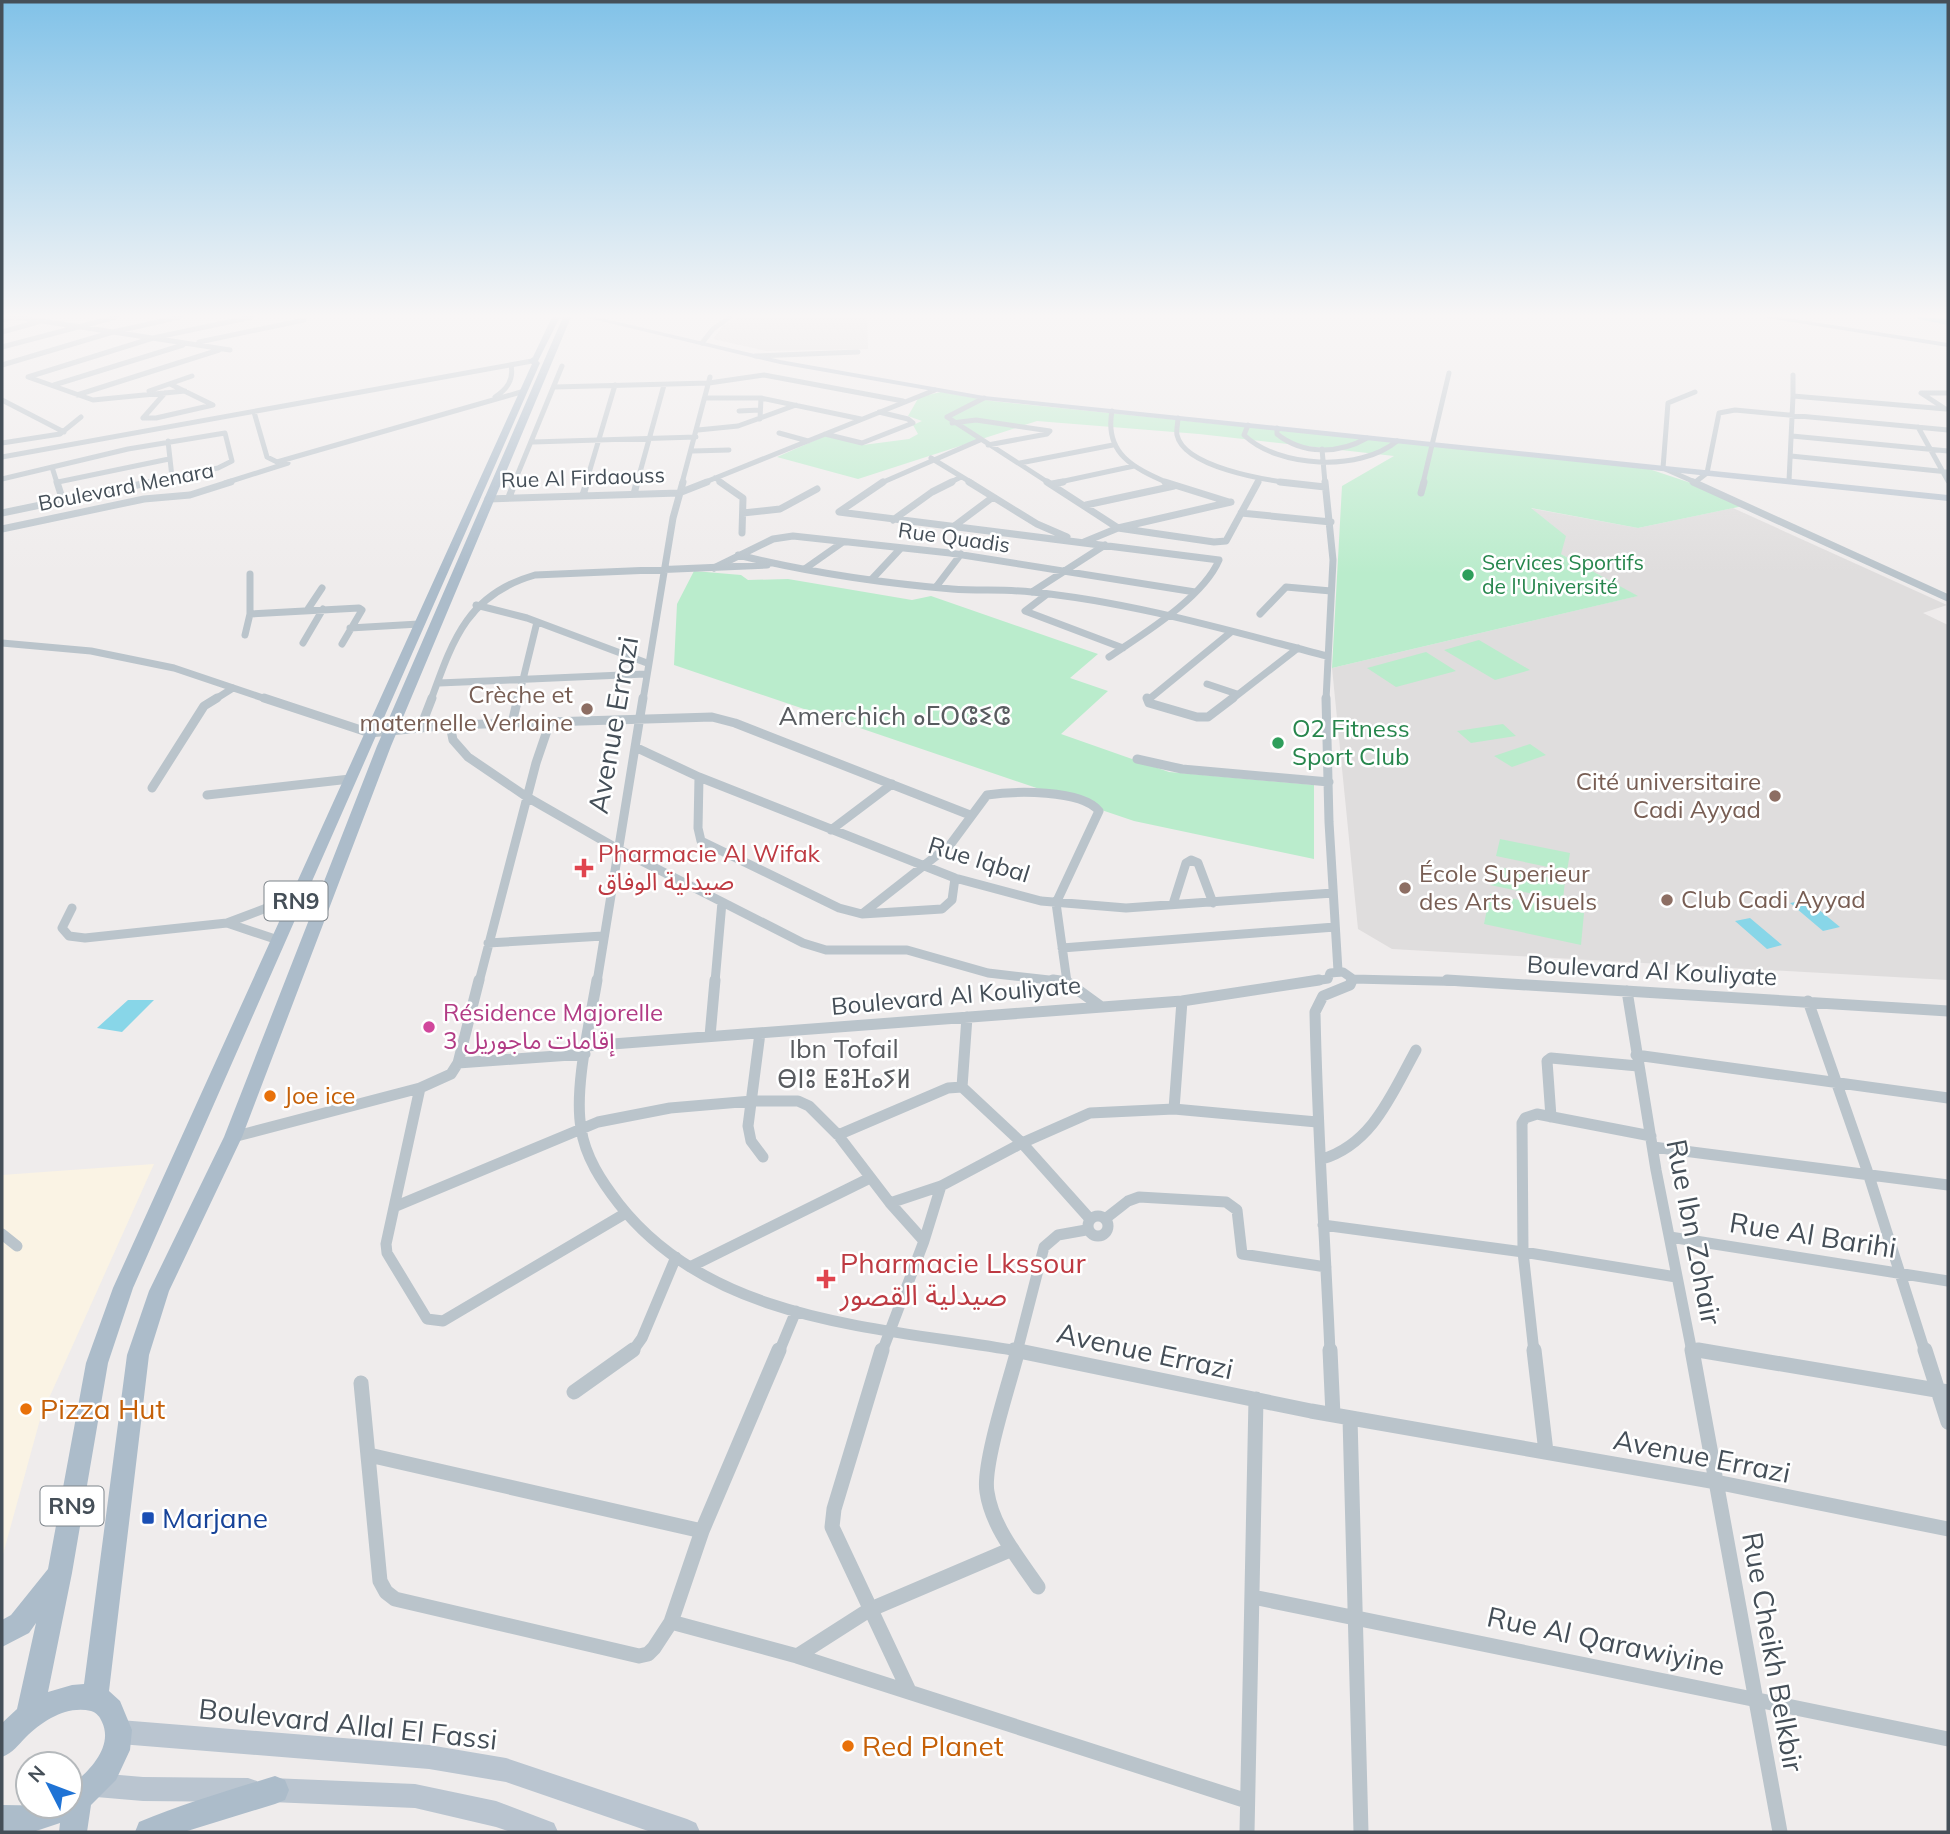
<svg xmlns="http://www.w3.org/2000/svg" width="1950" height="1834" viewBox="0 0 1950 1834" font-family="Mulish,'Noto Sans Arabic','Noto Sans Tifinagh',sans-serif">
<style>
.commercial{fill:#faf3e4}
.education{fill:#dfdddd}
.green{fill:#baeccc}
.water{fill:#88d6e8}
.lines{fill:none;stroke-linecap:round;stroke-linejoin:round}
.river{fill:#88d6e8;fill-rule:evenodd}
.street-far4{stroke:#bac4cb;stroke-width:5}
.street-far3{stroke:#bac4cb;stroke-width:7}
.street-far2{stroke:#bac4cb;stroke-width:9}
.street-far1{stroke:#bac4cb;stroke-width:11}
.street{stroke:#bac4cb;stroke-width:15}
.secondary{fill:#bac5d0;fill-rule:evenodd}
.primary{fill:#acbcca;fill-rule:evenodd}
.leisure-dot{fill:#2e9e5b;stroke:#fff;stroke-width:2.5}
.education-dot{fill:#8d6e63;stroke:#fff;stroke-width:2.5}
.health-dot{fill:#e0444e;stroke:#fff;stroke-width:2.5}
.hotel-dot{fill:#d1479c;stroke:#fff;stroke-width:2.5}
.food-dot{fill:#e8710a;stroke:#fff;stroke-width:2.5}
.transit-dot{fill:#1a4fb4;stroke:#fff;stroke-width:2.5}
.labels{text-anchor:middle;stroke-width:5;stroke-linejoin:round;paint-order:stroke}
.far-street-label{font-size:21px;fill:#454f58;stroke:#fff}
.far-leisure-label{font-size:21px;fill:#27864d;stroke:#fff;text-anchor:start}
.shield{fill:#fff;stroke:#7d848a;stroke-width:2}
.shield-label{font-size:23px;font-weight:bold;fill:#454f58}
.education-label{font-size:24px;fill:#785e54;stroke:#fff;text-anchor:end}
.leisure-label{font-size:24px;fill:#27864d;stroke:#fff;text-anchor:start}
.health-label{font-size:24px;fill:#be3a42;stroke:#fff;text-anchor:start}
.street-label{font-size:24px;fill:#454f58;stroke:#fff}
.hotel-label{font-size:24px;fill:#b23c85;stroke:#fff;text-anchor:start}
.food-label{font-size:24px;fill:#c56008;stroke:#fff;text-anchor:start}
.neighbourhood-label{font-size:26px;fill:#595c60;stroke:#fff}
.near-street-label{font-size:28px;fill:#454f58;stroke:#fff}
.near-health-label{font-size:28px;fill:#be3a42;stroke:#fff;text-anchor:start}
.near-food-label{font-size:28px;fill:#c56008;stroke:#fff;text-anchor:start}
.near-transit-label{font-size:28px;fill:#164399;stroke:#fff;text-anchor:start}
</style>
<rect width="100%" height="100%" fill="#efecec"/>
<path class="commercial" d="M154 1164 41 1416 2 1558V1175Z"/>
<path class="education" d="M738 317H867L868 349 766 351 713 339 724 325Z
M1529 508 1638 528 1733 508 1947 605 1923 613 1948 625V980L1392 949 1358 929 1332 668 1637 596 1561 554Z"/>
<path class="green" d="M941 392 992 401 1643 467 1700 486 1743 506 1638 528 1531 508 1566 536 1561 554 1638 596 1332 668 1342 486 1394 456 1199 434 1037 421 858 479 777 457 827 435 863 445 909 439 918 434 913 425 922 421 908 416 919 397Z
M694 571 741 575 748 580 788 579 912 600 931 596 1098 654 1070 678 1108 691 1061 734 1169 772 1314 785V859L1134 821 674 665 677 604Z
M1479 640 1530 670 1495 680 1444 650Z
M1426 652 1456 671 1396 687 1367 668Z
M1503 724 1516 736 1471 743 1457 731Z
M1530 744 1546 755 1512 767 1494 756Z
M1500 839 1570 853 1567 871 1496 856Z
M1494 866 1565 881 1563 900 1490 885Z
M1490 894 1584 913 1581 945 1484 924Z"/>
<path class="water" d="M1807 900 1840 927 1823 931 1790 903Z
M1750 918 1782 945 1767 949 1735 921Z
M128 1000H154L122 1032 97 1028Z"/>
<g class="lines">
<path class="river" d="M1917 317 1948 319V325L1918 319Z"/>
<path class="street-far4" d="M16 317 230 350
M2 320 13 317
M2 332 38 322
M199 342 304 320
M702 343 713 329 730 317
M2 347 116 317
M755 356 858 352
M2 365 113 332 180 317
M1793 375V396
M54 385 183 345
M554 387 709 383 764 375 903 401
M149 391 192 376
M185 391 93 400 28 377 153 338 252 317
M1695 392 1668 403 1663 468 1697 483
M165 393 143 418H156L213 405 170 384
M77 395 219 350
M495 397C507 389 514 380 511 365
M706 398H761L861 419
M984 398 947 417 1049 483
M2 400 64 432
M1944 408 1921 393H1948
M739 411 760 410
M1112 411C1104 454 1134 468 1168 483
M254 412 267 457 277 462 521 392
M1178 418C1178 423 1176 430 1177 435 1184 467 1265 480 1292 483
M760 419 761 398
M952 423 976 420 1050 431 1047 434 988 445
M1248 425 1244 435C1278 468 1360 472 1397 441
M1918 427 1948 481
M1277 428V434C1303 455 1339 454 1367 438
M698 430 738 426 796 405
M779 433 808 441
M825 434 862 443 913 423 908 419 879 412
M1792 436 1948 451
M168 441 172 477
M533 442 696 437
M2 443 60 434 81 417
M1322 449 1325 483
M692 451 729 450
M1791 456 1948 472
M2 457 532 361
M931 458 972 483
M1020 463 1113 445
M52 467 57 483
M715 478 723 483
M2 479 128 449 225 433 232 461 218 468 144 483
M1789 481 1793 396 1946 409
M58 482 169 459
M225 483 288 463
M514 483 562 366
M586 483 615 385
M637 483 664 385
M682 483 710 377
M703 483 935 390
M881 483 980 440
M949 483 961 477
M1055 483 1134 466
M1257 483 1259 479
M1423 483 1449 373
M1694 483 1707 473 1719 413 1735 410 1948 430"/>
<path class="street-far3" d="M57 482 63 501
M720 482 743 498 742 533
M883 482 839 512 1219 560C1203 598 1143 634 1109 657
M969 482 1037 524 1067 537
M1047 482 1118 528 1214 542 1226 541 1258 482
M1165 482 1229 502
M1280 482 1325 487
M1325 482 1333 560 1326 700
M1693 482 1948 598
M1052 484 1063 482
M1421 493 1424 482
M634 494 637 482
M583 495 587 482
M509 497 515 482
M488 499 679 493 707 482
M1086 505 1174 486
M2 513 152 482
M743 513 780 509 817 489
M1241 513 1331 522
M893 520 932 492 952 482
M953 527 993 497
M2 529 144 499 190 495 231 482
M1084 542 1118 528 1231 502
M738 555C807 572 881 583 952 589 979 591 1006 589 1032 592 1132 602 1230 631 1327 656
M714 568 773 539 793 536 950 553 1195 592
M806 568 843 542
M872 579 901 548
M936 587 961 554
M1032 592 1105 545
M1046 595 1025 611 1123 648
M476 605 527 618 647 663
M308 609 322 588
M250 614 359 608 362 610 342 644
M1260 614 1286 587 1331 591
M350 628 419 624
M245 635 250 614V574
M2 643 91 651 174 668 269 700
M303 643 323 609
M439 683 645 674
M1207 684 1237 694
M214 700 233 688
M431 700C453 639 468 594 535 575L767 565
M518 700 537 622
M643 700 673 518 683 482
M1148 700 1231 632
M1231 700 1298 648"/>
<path class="street-far2" d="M264 698 370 733 450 725 712 717 735 723 970 815
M1147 698 1149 703 1197 717H1208L1233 698
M1326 698 1329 822 1338 971
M512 723 518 698
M450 725 453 740 468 757 527 797 616 848 803 943 826 950H907L988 973 1067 982
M420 729 432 698
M635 747 699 777 955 878 1041 901 1126 908 1333 893
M1137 759 1182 769 1329 782
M699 777 698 828 701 841 839 908 862 914 950 845 987 795C1014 791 1081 789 1099 811L1056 903 1067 982
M152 788 204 706 217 698
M207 795 350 779
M831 830 892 784
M1173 904 1186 863 1191 860 1198 863 1213 903
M72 908 62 928 69 936 85 938 227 923 298 896
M862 914 942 909 952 900 955 878
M227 923 278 940
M488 943 603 936
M1062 948 1335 927
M1328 979 1330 973 1343 972 1353 979
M1353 979 1476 982
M479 982 536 763 550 722
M597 982 643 698
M715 982 722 902
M1307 982 1328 979
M1351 982 1353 979"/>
<path class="street-far1" d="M597 980C590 1022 574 1087 581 1128 585 1157 602 1182 619 1204 714 1325 885 1327 1024 1352
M1053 980 1067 982 1100 1006
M1447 980 1948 1011
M1627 991 1656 1170 1692 1352
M1808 1001 1868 1173 1925 1352
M760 1033 748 1126 751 1141 763 1157
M710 1036 715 980
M586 1046 1182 1001 1319 980
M1636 1055 1948 1098
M458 1063 479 980
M962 1087 967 1017
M420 1088 386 1244 387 1253 427 1319 443 1321 626 1213
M1174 1109 1182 1001
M1551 1117 1547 1061 1551 1058 1638 1066
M838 1135 948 1088 962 1087 1022 1143 1090 1219
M233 1137 420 1088 451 1074 458 1063 585 1054
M1653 1147 1948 1185
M1322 1159C1373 1144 1392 1093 1416 1050
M890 1203 941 1186 1022 1143 1090 1113 1174 1109 1317 1122
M394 1207 598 1122 670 1108 752 1101H798L809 1106 838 1135 890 1203 924 1241 882 1352
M1088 1226a10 10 0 1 1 20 0a10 10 0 1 1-20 0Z
M1105 1219 1128 1201 1139 1197 1226 1202 1237 1210 1242 1254 1326 1267
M1323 1225 1523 1252 1676 1277
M2 1234 17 1246
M1670 1237 1948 1281
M924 1241 941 1186
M690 1267 870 1178
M1692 1349 1708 1352
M632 1352 642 1338 676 1257
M779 1352 796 1311
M1017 1352 1044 1247 1058 1235 1086 1230
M1330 1352C1325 1238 1317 1125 1315 1012L1323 996 1350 985 1352 980
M1534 1352 1523 1252 1522 1123 1525 1118 1537 1114 1651 1136"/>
<path class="street" d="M882 1350 834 1509 832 1527 909 1691
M1014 1350 1311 1411 1711 1481 1948 1529
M1018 1350C1010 1381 982 1465 987 1492 992 1527 1019 1559 1038 1587
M1330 1350 1333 1415
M1534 1350 1546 1452
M1692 1350 1780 1832
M1698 1350 1948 1392
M1925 1350 1948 1422
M361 1383 380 1581 386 1592 395 1599 639 1656 648 1654 654 1648 671 1622 702 1531 779 1350
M574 1392 633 1350
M1350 1418 1361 1832
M369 1455 702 1531
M1253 1597 1948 1739
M671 1622 797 1656 1247 1801
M797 1656 869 1610 1012 1549
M1247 1832 1256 1399"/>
<path class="secondary" d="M584 317H597L780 360 984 396 1948 495V501L984 400 780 364Z
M120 1720 429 1745 506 1758 687 1819 696 1823 700 1832H651L506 1782 429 1769 120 1744 112 1740 108 1732 112 1724Z
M96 1773 143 1777 248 1778 257 1781 260 1788 262 1781 271 1778 415 1784 496 1801 554 1823 558 1832H511L496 1827 415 1808 271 1802 262 1799 260 1792 257 1799 248 1802 143 1801 96 1797 87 1794 84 1785 87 1776Z"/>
<path class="primary" d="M552 317H560L538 361 540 363 133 1288 108 1363 72 1573 48 1692 72 1685 84 1684 127 1355 149 1291 224 1137 377 746 563 317H571L391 746 242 1137 169 1291 149 1355 109 1691 120 1701 132 1730 130 1750 116 1780 91 1805 87 1832H59L60 1823 33 1832H2V1805L70 1806V1786C88 1773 114 1747 102 1722 100 1717 97 1713 91 1711 67 1705 42 1721 26 1737 18 1745 13 1753 2 1757V1723L17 1709 36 1623 29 1633 2 1647V1620L11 1615 48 1569 86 1363 113 1288 532 364 528 361 533 357Z
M1761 317H1781L1948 343V347Z
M275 1776 285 1780 289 1790 285 1800 275 1804 184 1832H135L139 1822C183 1804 229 1790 275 1776Z"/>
</g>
<linearGradient id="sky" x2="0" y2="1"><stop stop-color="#81c2e8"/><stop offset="0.55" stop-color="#f8f6f6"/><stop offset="1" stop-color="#f8f6f6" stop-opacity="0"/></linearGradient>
<rect width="1950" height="574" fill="url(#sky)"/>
<g class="leisure-dot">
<circle cx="1468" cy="575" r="7"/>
<circle cx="1278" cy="743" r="7"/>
</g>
<g class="education-dot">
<circle cx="587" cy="709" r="7"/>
<circle cx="1775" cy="796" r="7"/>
<circle cx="1405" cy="888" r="7"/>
<circle cx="1667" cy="900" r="7"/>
</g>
<g class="health-dot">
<path d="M580.5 857.5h7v7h7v7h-7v7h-7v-7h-7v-7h7z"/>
<path d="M822.5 1268.5h7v7h7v7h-7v7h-7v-7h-7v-7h7z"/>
</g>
<circle class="hotel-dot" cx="429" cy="1027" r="7"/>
<g class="food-dot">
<circle cx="270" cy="1096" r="7"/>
<circle cx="26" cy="1409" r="7"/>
<circle cx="848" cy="1746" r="7"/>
</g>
<rect class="transit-dot" x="141" y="1511" width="14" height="14" rx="3.5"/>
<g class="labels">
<g class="far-street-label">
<text transform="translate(583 478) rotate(-2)" y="7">Rue Al Firdaouss</text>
<text transform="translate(126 487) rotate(-11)" y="7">Boulevard Menara</text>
<text transform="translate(954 538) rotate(8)" y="7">Rue Quadis</text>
</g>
<g class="far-leisure-label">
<text x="1482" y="570">Services Sportifs<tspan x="1482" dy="24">de l'Université</tspan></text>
</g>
<g class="shield">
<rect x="264.5" y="881.5" width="63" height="39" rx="5"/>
<rect x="40.5" y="1486.5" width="63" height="39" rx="5"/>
</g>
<g class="shield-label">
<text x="296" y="909">RN9</text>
<text x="72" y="1514">RN9</text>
</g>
<g class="education-label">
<text x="573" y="703">Crèche et<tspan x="573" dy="28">maternelle Verlaine</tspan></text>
<text x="1761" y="790">Cité universitaire<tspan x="1761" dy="28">Cadi Ayyad</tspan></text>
<text x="1419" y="882" text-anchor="start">École Superieur<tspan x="1419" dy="28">des Arts Visuels</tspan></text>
<text x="1681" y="908" text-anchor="start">Club Cadi Ayyad</text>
</g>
<g class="leisure-label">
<text x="1292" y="737">O2 Fitness<tspan x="1292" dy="28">Sport Club</tspan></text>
</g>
<g class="health-label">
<text x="598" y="862">Pharmacie Al Wifak<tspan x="598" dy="28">صيدلية الوفاق</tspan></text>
</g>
<g class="street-label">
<text transform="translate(979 860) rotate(17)" y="8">Rue Iqbal</text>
<text transform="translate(1652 971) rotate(3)" y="8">Boulevard Al Kouliyate</text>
<text transform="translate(956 996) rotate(-5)" y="8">Boulevard Al Kouliyate</text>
</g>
<g class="hotel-label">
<text x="443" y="1021">Résidence Majorelle<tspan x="443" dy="28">إقامات ماجوريل 3</tspan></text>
</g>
<g class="food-label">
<text x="284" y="1104">Joe ice</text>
</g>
<g class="neighbourhood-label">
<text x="895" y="725">Amerchich ⴰⵎⵔⵛⵉⵛ</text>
<text x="844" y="1058">Ibn Tofail<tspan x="844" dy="30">ⴱⵏⵓ ⵟⵓⴼⴰⵢⵍ</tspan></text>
</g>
<g class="near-street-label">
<text transform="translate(613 725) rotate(-80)" y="10">Avenue Errazi</text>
<text transform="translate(1694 1232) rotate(79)" y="10">Rue Ibn Zohair</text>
<text transform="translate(1813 1235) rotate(9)" y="10">Rue Al Barihi</text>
<text transform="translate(1145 1351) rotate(12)" y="10">Avenue Errazi</text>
<text transform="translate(1702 1456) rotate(11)" y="10">Avenue Errazi</text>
<text transform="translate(1606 1641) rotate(12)" y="10">Rue Al Qarawiyine</text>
<text transform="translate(1773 1652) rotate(80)" y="10">Rue Cheikh Belkbir</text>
<text transform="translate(348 1724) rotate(6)" y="10">Boulevard Allal El Fassi</text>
</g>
<g class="near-health-label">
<text x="840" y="1273">Pharmacie Lkssour<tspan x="840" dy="32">صيدلية القصور</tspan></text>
</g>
<g class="near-food-label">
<text x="40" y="1419">Pizza Hut</text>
<text x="862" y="1756">Red Planet</text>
</g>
<g class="near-transit-label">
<text x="162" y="1528">Marjane</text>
</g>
</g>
<rect width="1950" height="1834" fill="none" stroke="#454f58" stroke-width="7"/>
<g transform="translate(49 1785) rotate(312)"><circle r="33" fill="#ffffff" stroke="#b5b9bc" stroke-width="2"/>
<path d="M0-5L12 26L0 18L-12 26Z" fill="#1f73d5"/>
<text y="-10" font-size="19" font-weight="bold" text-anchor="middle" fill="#454f58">N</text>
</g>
</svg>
